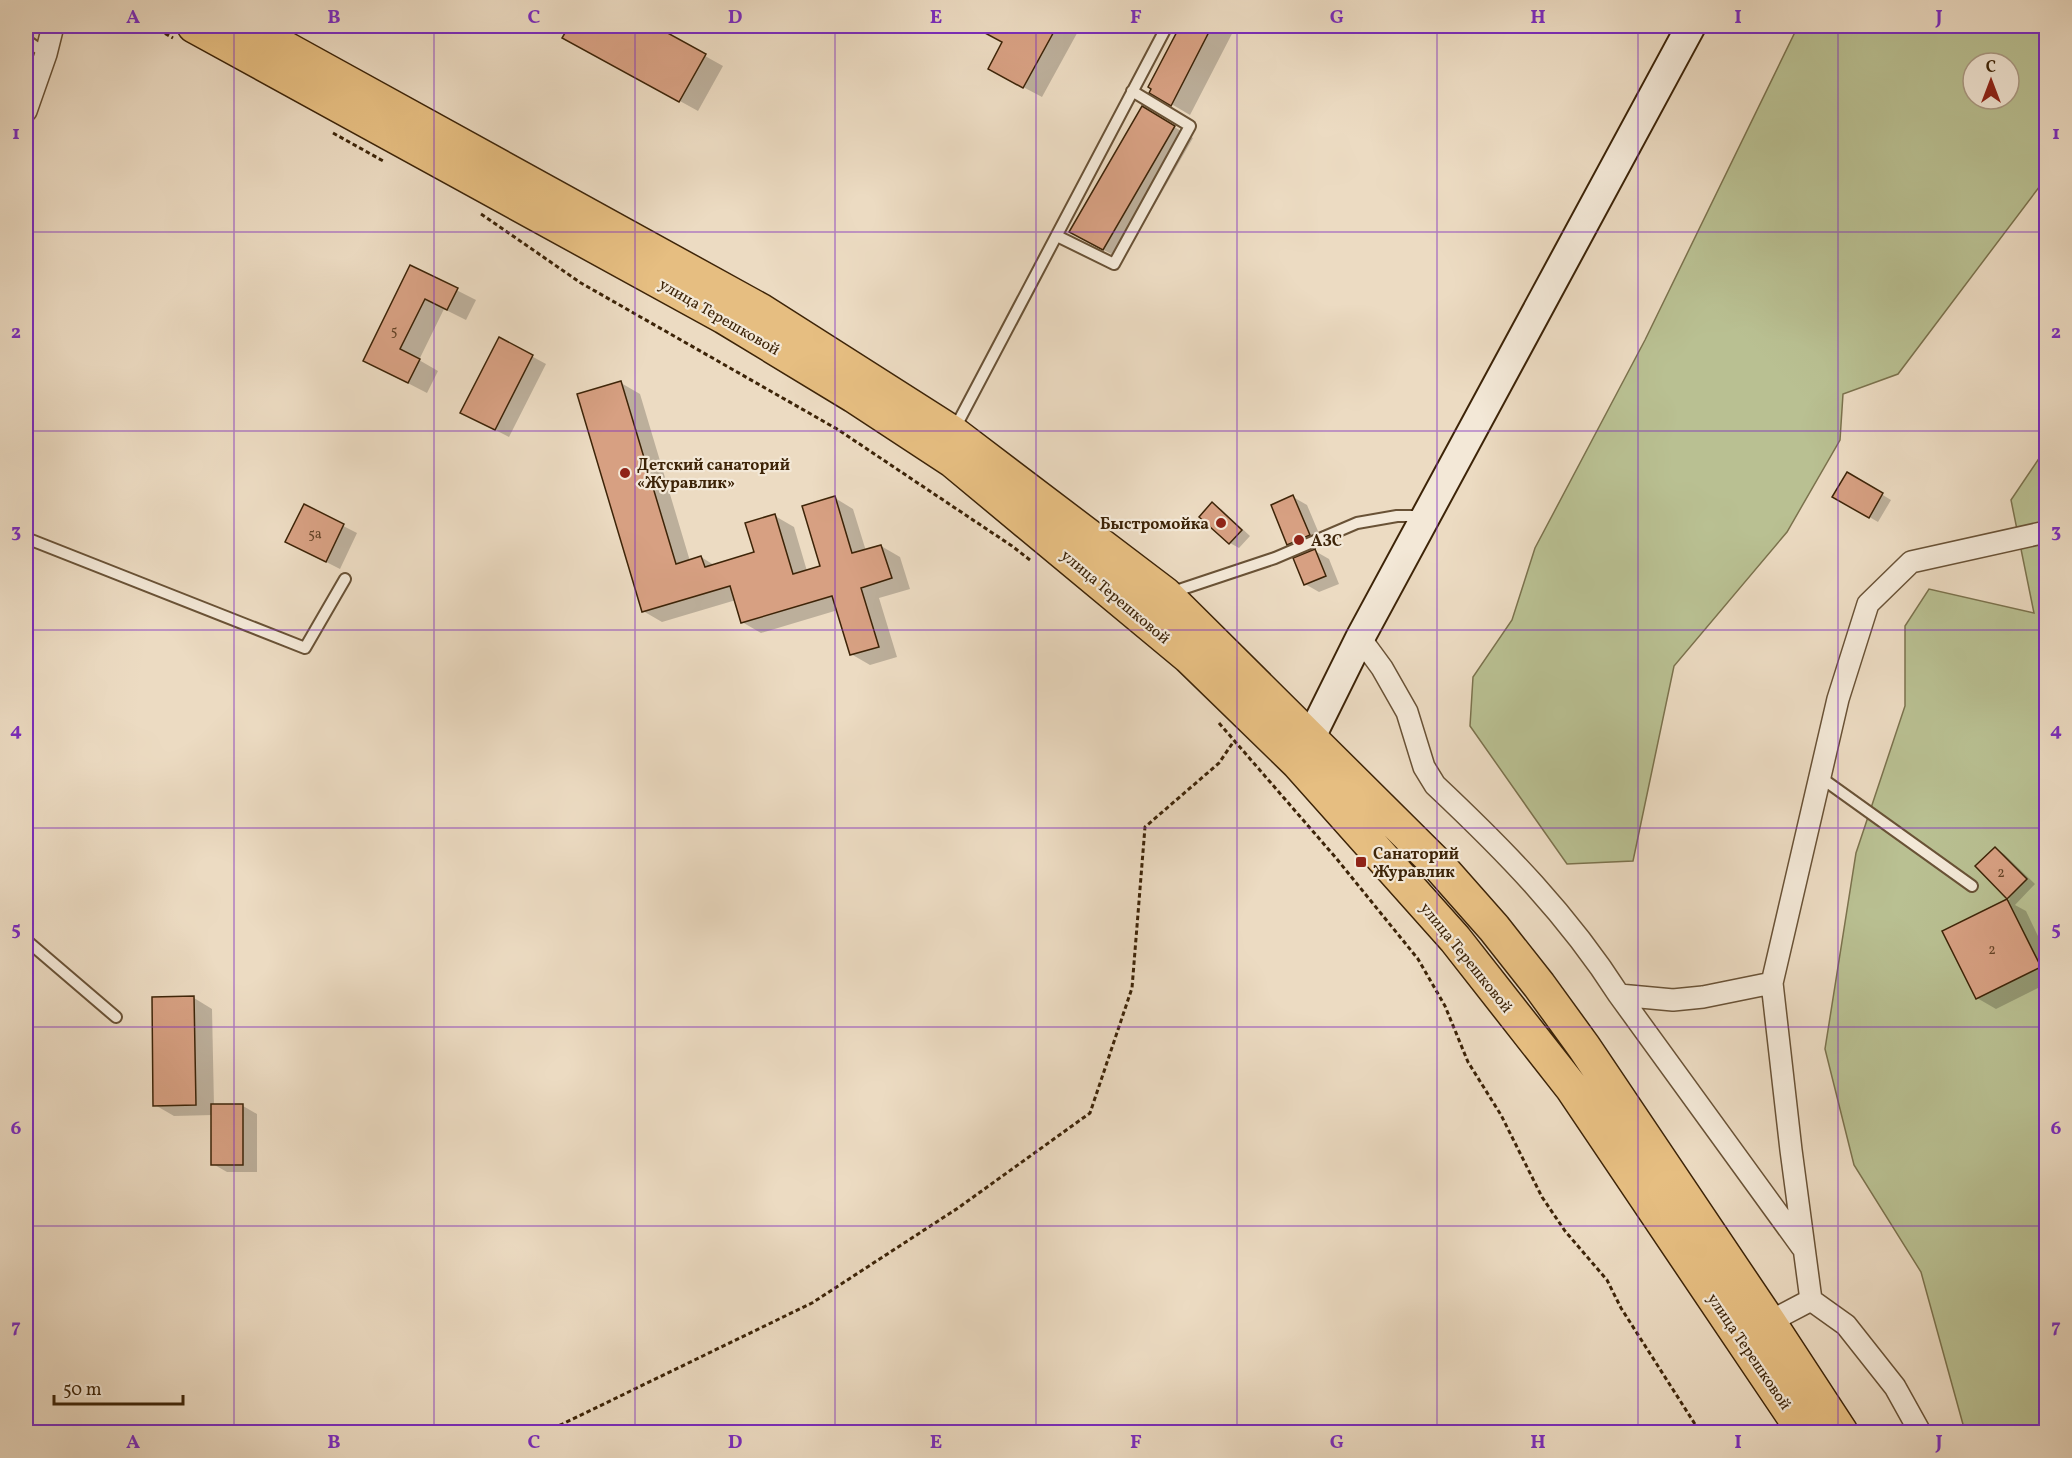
<svg xmlns="http://www.w3.org/2000/svg" width="2072" height="1458" viewBox="0 0 2072 1458" font-family="Vollkorn,serif">
<style>
.green{fill:#b9c092;stroke:#7b724d;stroke-width:1.5;fill-rule:evenodd}
.shadow{fill:#0003}
.building{fill:#d7a082;stroke:#3d2408;stroke-width:1.5}
.lines{fill:none;stroke-linecap:round;stroke-linejoin:round}
.lane-casing{stroke:#695236;stroke-width:14}
.street-casing{stroke:#695236;stroke-width:24}
.secondary-casing{stroke:#3d2408;stroke-width:32}
.primary-casing{stroke:#3d2408;stroke-width:36}
.path{stroke:#3d2408;stroke-width:3;stroke-dasharray:4.5 3;stroke-linecap:butt}
.lane{stroke:#f3e8d7;stroke-width:10}
.street{stroke:#f3e8d7;stroke-width:21}
.secondary{stroke:#f3e8d7;stroke-width:28}
.primary{stroke:#e6be81;stroke-width:33}
.grid{fill:none;stroke:#7b2cbf;stroke-width:1.5;stroke-opacity:0.55}
.poi-dot{fill:#8f2418;stroke:#f3e8d7;stroke-width:2}
.labels{text-anchor:middle;stroke-width:4.5;stroke-linejoin:round;paint-order:stroke}
.number-label{font-size:14px;fill:#644326}
.street-label{font-size:16px;fill:#3d2408;stroke:#f3e8d7}
.poi-label{font-size:16px;font-weight:bold;fill:#3d2408;stroke:#f3e8d7;text-anchor:start}
.neatline{fill:none;stroke:#7b2cbf;stroke-width:2}
.grid-label{font-size:20px;text-anchor:middle;font-weight:bold;fill:#7b2cbf}
</style>
<rect width="100%" height="100%" fill="#ecdbc2"/>
<filter id="stains"><feTurbulence type="fractalNoise" baseFrequency=".00333" numOctaves="4"/><feColorMatrix values="0 0 0 0 .2 0 0 0 0 .09 0 0 0 0 .02 0 0 0 .5 -.17"/></filter>
<radialGradient id="worn" r=".72"><stop offset=".6" stop-color="#630" stop-opacity="0"/><stop offset="1" stop-color="#630" stop-opacity=".3"/></radialGradient>
<path class="green" d="M1798 26H2046V178L1898 374 1843 394 1840 440 1787 532 1674 666 1633 861 1567 864 1470 726 1473 677 1512 620 1535 548 1645 340ZM1973 63H2009V99H1973Z
M2046 448V1432H1969L1964 1428 1921 1272 1854 1165 1825 1049 1856 853 1905 706V626L1929 589 2034 613 2011 500Z"/>
<path class="shadow" d="M571 26H651L723 66 698 111 564 37Z
M975 26H1081L1042 97 1008 79 1004 42Z
M1182 26H1236L1190 115 1151 92 1153 89 1150 87Z
M1288 26H1297L1295 29Z
M1142 108 1193 138 1123 260 1090 243Z
M411 267 476 300 466 320 444 309 419 360 438 371 427 393 365 361Z
M500 339 546 364 509 437 476 420Z
M621 383 640 394 690 561 701 557 714 565 756 553 775 516 794 527 807 571 822 567 835 498 853 509 866 551 881 546 900 557 910 589 879 598 897 657 870 665 851 654 838 610 761 633 742 622 736 600 662 622 643 611Z
M1848 474 1891 500 1878 522 1835 497Z
M1293 497 1307 505 1323 543 1302 552 1288 544Z
M1212 504 1221 509 1250 536 1239 548 1230 543 1201 517Z
M304 506 357 533 340 569 287 542Z
M1315 551 1329 559 1339 584 1319 592 1305 584Z
M1995 848 2004 854 2035 884 2015 905 2026 911 2046 953V984L1996 1009 1977 998 1944 932 2010 899 1977 866Z
M194 998 212 1009 214 1106H243L257 1114V1172H227L213 1164V1115L174 1116 155 1105Z"/>
<path class="building" d="M569 26H655L706 54 679 102 562 38Z
M972 26H1057L1023 88 988 69 1002 42Z
M1180 26H1212L1171 106 1149 93 1151 89 1148 87Z
M1142 106 1175 126 1103 250 1069 232Z
M410 265 458 288 447 310 425 299 400 349 420 359 408 383 363 361Z
M499 337 533 355 495 430 460 413Z
M621 381 676 564 701 556 705 567 754 552 745 523 775 514 793 574 820 566 802 506 835 496 852 553 881 545 892 578 861 588 879 647 850 655 832 596 741 623 730 586 642 612 577 394Z
M1847 472 1883 493 1869 518 1832 497Z
M1293 495 1310 535 1287 545 1271 505Z
M1212 502 1242 530 1229 544 1199 517Z
M304 504 344 524 326 562 285 542Z
M1315 549 1326 576 1304 585 1293 558Z
M1995 847 2027 879 2007 899 1975 866Z
M2007 899 2041 967 1976 999 1942 931Z
M194 996 196 1105 153 1106 152 997Z
M211 1104H243V1165H211Z"/>
<g class="lines">
<g class="lane-casing">
<path id="lane" d="M26 40 46 54
M1057 236 1114 264 1190 126 1132 91
M954 430 1167 26
M26 538 305 648 345 579
M1170 593 1275 558 1357 523 1397 516H1423
M1820 777 1972 886
M26 940 116 1017"/>
</g>
<g class="street-casing">
<path id="street" d="M26 111 46 54 53 26
M1360 638 1382 668 1407 712 1424 767 1435 785C1504 850 1568 915 1619 995L1673 1000 1703 997 1772 983
M1619 995 1802 1247
M1811 1300 1791 1150 1772 983 1838 699 1868 604 1911 562 2046 532
M1769 1322 1811 1300 1846 1325 1895 1387 1920 1432"/>
</g>
<g class="secondary-casing">
<path id="secondary" d="M1301 757 1360 638 1691 26"/>
</g>
<g class="primary-casing">
<path id="primary" d="M194 26 724 317 854 396 953 461 1189 657 1298 763 1455 939 1572 1088 1804 1432
M245 26 760 310 953 433 1165 594 1441 868 1494 928 1539 985 1584 1047 1769 1322 1841 1432"/>
</g>
<path class="path" d="M152 26 173 38
M333 133 385 162
M481 214 581 283 837 429 1012 546 1030 560
M1219 723 1336 858 1418 959 1445 1006 1468 1062 1501 1115 1542 1197 1565 1231 1607 1280 1621 1308 1700 1432
M546 1432 812 1303 958 1208 1090 1113 1132 988 1145 827 1219 763 1234 741"/>
<use href="#lane" class="lane"/>
<use href="#street" class="street"/>
<use href="#secondary" class="secondary"/>
<use href="#primary" class="primary"/>
</g>
<path class="grid" d="M234 26V1432M434 26V1432M635 26V1432M835 26V1432M1036 26V1432M1237 26V1432M1437 26V1432M1638 26V1432M1838 26V1432M26 232H2046M26 431H2046M26 630H2046M26 828H2046M26 1027H2046M26 1226H2046"/>
<g class="poi-dot">
<circle cx="625" cy="473" r="6"/>
<circle cx="1221" cy="523" r="6"/>
<circle cx="1299" cy="540" r="6"/>
<rect x="1355" y="856" width="12" height="12" rx="3"/>
</g>
<g class="labels">
<g class="number-label">
<text x="394" y="335">5</text>
<text x="315" y="538">5а</text>
<text x="2001" y="877">2</text>
<text x="1992" y="954">2</text>
</g>
<g class="street-label">
<text transform="translate(720 316) rotate(30)" y="6">улица Терешковой</text>
<text transform="translate(1116 596) rotate(40)" y="6">улица Терешковой</text>
<text transform="translate(1467 957) rotate(51)" y="6">улица Терешковой</text>
<text transform="translate(1750 1351) rotate(56)" y="6">улица Терешковой</text>
</g>
<g class="poi-label">
<text x="637" y="470">Детский санаторий<tspan x="637" dy="18">«Журавлик»</tspan></text>
<text x="1209" y="529" text-anchor="end">Быстромойка</text>
<text x="1311" y="546">АЗС</text>
<text x="1373" y="859">Санаторий<tspan x="1373" dy="18">Журавлик</tspan></text>
</g>
</g>
<rect width="2072" height="1458" fill="none" stroke="#ecdbc2" stroke-width="66"/>
<g transform="translate(1991 81)"><circle r="28" fill="#f3e8d7" stroke="#aa9a84" stroke-width="1.5"/>
<path d="M0-4.5L10 22L0 15L-10 22Z" fill="#8f2418"/>
<text y="-9" font-size="16" font-weight="bold" text-anchor="middle" fill="#3d2408">С</text>
</g>
<path d="M54 1395v9h129v-9" fill="none" stroke="#3d2408" stroke-width="3"/>
<text x="63" y="1395" font-size="18" fill="#3d2408" stroke="#f3e8d7" stroke-width="4.5" paint-order="stroke">50 m</text>
<rect x="33" y="33" width="2006" height="1392" class="neatline"/>
<g class="grid-label">
<text x="133" y="23">A</text>
<text x="334" y="23">B</text>
<text x="534" y="23">C</text>
<text x="735" y="23">D</text>
<text x="936" y="23">E</text>
<text x="1136" y="23">F</text>
<text x="1337" y="23">G</text>
<text x="1538" y="23">H</text>
<text x="1738" y="23">I</text>
<text x="1939" y="23">J</text>
<text x="16" y="139">1</text>
<text x="2056" y="139">1</text>
<text x="16" y="338">2</text>
<text x="2056" y="338">2</text>
<text x="16" y="537">3</text>
<text x="2056" y="537">3</text>
<text x="16" y="736">4</text>
<text x="2056" y="736">4</text>
<text x="16" y="935">5</text>
<text x="2056" y="935">5</text>
<text x="16" y="1134">6</text>
<text x="2056" y="1134">6</text>
<text x="16" y="1332">7</text>
<text x="2056" y="1332">7</text>
<text x="133" y="1448">A</text>
<text x="334" y="1448">B</text>
<text x="534" y="1448">C</text>
<text x="735" y="1448">D</text>
<text x="936" y="1448">E</text>
<text x="1136" y="1448">F</text>
<text x="1337" y="1448">G</text>
<text x="1538" y="1448">H</text>
<text x="1738" y="1448">I</text>
<text x="1939" y="1448">J</text>
</g>
<rect width="100%" height="100%" filter="url(#stains)"/>
<rect width="100%" height="100%" fill="url(#worn)"/>
</svg>
